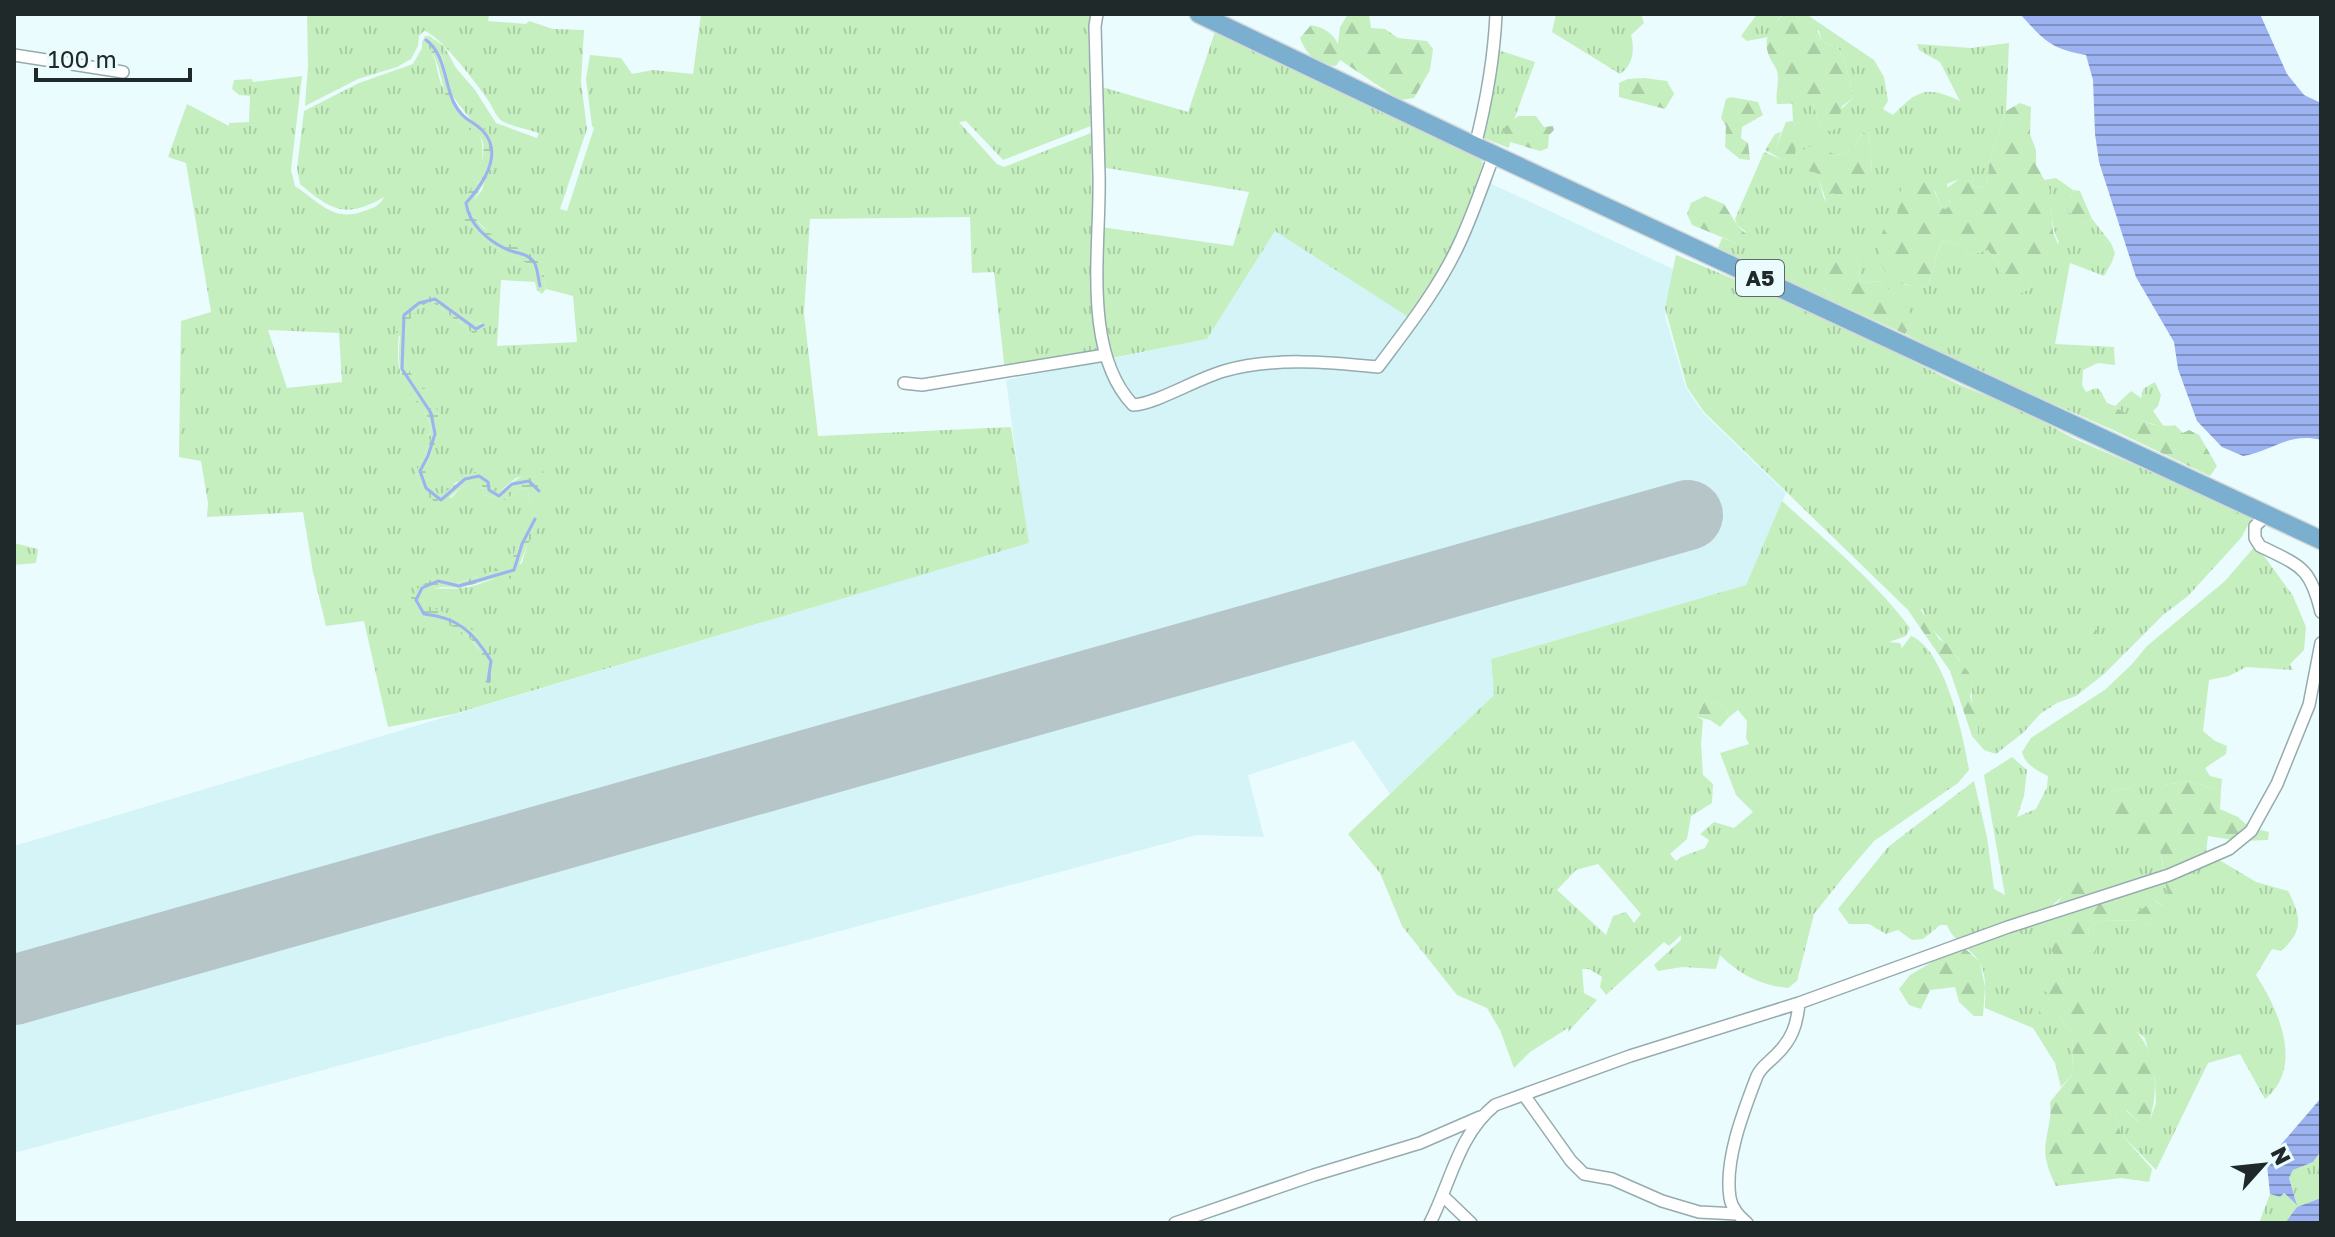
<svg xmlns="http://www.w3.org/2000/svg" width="2335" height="1237" viewBox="0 0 2335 1237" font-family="'Golos Text',sans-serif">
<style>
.built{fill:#d4f4f8}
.grass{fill:url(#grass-tufts);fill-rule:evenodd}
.forest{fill:url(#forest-firs)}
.wetland{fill:url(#wetland-marsh)}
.water{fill:url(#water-rules)}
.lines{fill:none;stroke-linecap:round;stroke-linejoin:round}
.stream{stroke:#9cb2f1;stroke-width:3}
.runway{stroke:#b6c6c8;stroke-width:70}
.minor-casing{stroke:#96abae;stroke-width:14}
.trunk-casing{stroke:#d7d8d9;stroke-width:21}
.minor{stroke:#fff;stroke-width:11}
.trunk{stroke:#7aafd0;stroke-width:18}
.labels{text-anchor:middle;stroke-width:7;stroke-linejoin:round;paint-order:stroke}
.shield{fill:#eafcfe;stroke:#5d686a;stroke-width:2}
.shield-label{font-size:22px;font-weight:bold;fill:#20292a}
</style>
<defs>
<pattern id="grass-tufts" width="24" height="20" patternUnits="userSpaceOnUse" patternTransform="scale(2)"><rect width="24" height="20" fill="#c5efbf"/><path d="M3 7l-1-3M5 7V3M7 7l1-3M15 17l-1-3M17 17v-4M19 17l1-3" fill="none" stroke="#a9cda4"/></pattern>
<pattern id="forest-firs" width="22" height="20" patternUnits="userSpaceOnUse" patternTransform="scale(2)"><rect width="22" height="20" fill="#c5efbf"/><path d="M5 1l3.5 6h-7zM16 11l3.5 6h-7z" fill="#a9cda4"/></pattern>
<pattern id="wetland-marsh" width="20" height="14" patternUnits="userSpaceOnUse" patternTransform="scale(2)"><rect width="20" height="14" fill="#c5efbf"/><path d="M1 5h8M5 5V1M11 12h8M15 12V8" fill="none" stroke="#a9cda4"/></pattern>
<pattern id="water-rules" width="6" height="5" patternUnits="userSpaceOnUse" patternTransform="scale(2)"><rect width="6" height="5" fill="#9cb2f1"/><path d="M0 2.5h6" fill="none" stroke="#7f91c3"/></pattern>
</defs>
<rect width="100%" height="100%" fill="#eafcfe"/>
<path class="built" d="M1479 178 1673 269 1665 316 1686 388 1703 413 1786 493 1746 585 1491 659 1494 695 1390 794 1354 741 1248 775 1264 837 1197 835 14 1153V846L1028 543 1006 380 1207 339 1275 231 1455 244Z"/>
<path class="grass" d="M307 14H489L488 21 526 24 529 21 553 29 584 30 581 82 587 129 560 209 567 211 594 128 592 126 586 79 590 55 621 58 632 74 653 70 693 74 701 14H1092L1088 25 1091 126 1003 160 966 121 959 122 997 164 1004 167 1091 133 1094 327 1100 355 1005 372 994 272 972 273 970 217 810 219 804 313 818 436 1011 427 1029 543 454 714 388 727 364 621 326 626 313 572 303 512 207 517 208 503 201 461 179 457 181 321 211 312 186 163 168 157 187 104 229 126V123L249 122 250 96 239 95 232 89 234 80 252 79 253 82 302 76 291 170 295 186C319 202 334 223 364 211 373 208 380 206 384 197 346 219 332 211 300 184L297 168 304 111 359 83 413 64 422 48V42C439 53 435 72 443 88 449 103 464 128 479 134 490 157 473 196 465 221L502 254 530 264 536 282 501 280 497 346 577 342 573 296 546 289 543 271C523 256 476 231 470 206L482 190 493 148 450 93 440 46 425 36H429L444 46 456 68 475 90 496 123 537 138 539 133C527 129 513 127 502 121 496 117 493 107 488 100 478 85 439 34 424 31L419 36 418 46 411 59 397 67 358 79 305 106 308 66ZM436 297 474 322 485 324 474 334 432 302C409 306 402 335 404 356 405 365 414 378 418 387L426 390 439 414 436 433H439L424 471 428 483 439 495 447 492 456 482 488 479 492 492 500 491 516 478 543 471 544 477 530 504 528 490 521 488 505 500 484 495 482 486C467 480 462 487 451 498L424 493 416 473 430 441 428 434 431 433C429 406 410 401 402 377 394 358 400 333 401 313ZM268 330 339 333 342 382 287 388ZM540 524 527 545 522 563C504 575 483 585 462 588 451 590 440 587 429 590L423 599 425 605 476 634 494 679C488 671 487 664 483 656 469 633 446 618 420 617L419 587 456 583 504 568 511 565 517 543Z
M1556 14H1641L1644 23 1631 35C1635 50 1633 65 1620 74L1552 32Z
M1757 14H1785L1778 19 1768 37 1747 41 1741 36Z
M1795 14H1806L1874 60 1884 77 1888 101 1883 109 1893 115C1919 88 1928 86 1960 101L1940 62 1919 50 1917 44 1971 48 2009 43 2006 111 1989 165 1987 186 1974 188 1972 179H1959L1947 184 1950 205 1946 209 1942 208 1935 191 1901 200 1890 276 1905 285 1927 287C1934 271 1935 255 1943 240L1962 245 1969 255 1988 250 2000 266 2028 290 2036 272 2059 242C2048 223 2055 199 2044 180L2056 178 2073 190 2071 196 2083 224 2092 219 2111 243 2101 241 2102 263 2112 262 2104 276 2070 263 2055 344 2114 347 2115 365 2098 363 2083 370 2082 385 2086 392 2096 388 2100 390 2107 403 2115 406 2131 391 2141 398 2143 389 2155 382 2161 395 2158 406 2153 411 2164 427 2134 419 2115 407 2105 416 2113 430 2020 389H2013L1905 334 1914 320 1880 281 1861 283 1857 256 1824 288 1834 302 1718 248 1722 238 1746 246 1745 231 1737 225 1735 219 1764 152 1783 160 1765 150 1775 134 1781 132 1776 147 1797 130 1793 121 1792 103H1813L1821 128 1853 98 1847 70 1839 49 1822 41 1819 31 1798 19ZM1864 132 1869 133 1872 171 1832 193 1827 203C1821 196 1821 182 1817 173L1831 153 1841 155 1853 148Z
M1216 29 1478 155 1483 164 1455 244 1434 280 1407 316 1275 231 1207 339 1112 358 1103 321 1101 227 1233 246 1249 192 1095 166V85L1188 112Z
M1495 49 1535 62 1514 120 1509 148 1481 137Z
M1676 255 1818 314 1960 385 2019 409 2075 439 2253 516 2241 538 2188 596 2163 615 2104 674 2076 696 2057 703 2040 714 2024 732 1996 754 1984 750 1972 736 1978 735C1978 716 1968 701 1973 684L1959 659 1927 623 1923 610 1910 605 1908 610 1704 412 1687 387 1665 308Z
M1782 501C1823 538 1878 584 1910 628L1906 636 1889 642 1900 643 1902 648 1911 636C1945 649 1964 738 1969 770L1958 783 1874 841 1845 875 1814 914 1797 981 1788 988C1760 985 1740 975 1720 955L1716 969 1682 967 1658 971 1654 965 1681 940V935L1669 946 1664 942 1606 995 1600 987 1602 977 1589 969H1582L1584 993 1597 1000 1568 1032V1028L1530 1052 1514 1068 1500 1030 1487 1008 1457 995 1402 926 1380 873 1348 834 1494 695 1491 659 1746 585ZM1705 700 1725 707 1729 717 1738 710 1747 721 1746 738 1749 744 1720 753 1736 795 1753 812 1734 828 1714 822 1700 834 1709 840 1705 848 1681 857 1676 861 1670 854 1687 839 1691 816 1712 803 1713 784 1703 775 1701 744 1703 720 1697 717ZM1598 864 1641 914 1634 923 1626 912 1613 916 1606 935 1557 890 1576 870Z
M14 543 38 549 36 563 14 565Z
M2256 545 2293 596 2306 627 2304 650 2290 664 2293 670 2246 667 2229 676 2209 680 2203 731 2215 741 2227 746 2226 754 2205 768 2210 776 2222 779 2221 790 2188 781 2165 785 2151 803 2138 797 2131 788 2111 791 2148 841 2161 853 2165 883 2193 881 2181 860 2191 852H2206L2256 882 2288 891C2302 917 2303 932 2281 951L2272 949 2256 975C2278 1009 2305 1067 2265 1099L2240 1054 2208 1063 2156 1170 2121 1134 2116 1117 2126 1110 2138 1122 2148 1125 2156 1103 2155 1079 2145 1038 2114 1015 2079 1003 2062 982 2048 992 2057 1014 2072 1033 2073 1074 2061 1087 2055 1063 2033 1028 1985 1008C1985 994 1987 976 1980 963 1972 948 1953 942 1947 925H1940L1923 939 1912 940 1898 930 1886 934 1869 924H1849L1838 909 1888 847 1974 781 1987 837 1994 889 2005 895 1984 775 2012 757 2027 770 2024 796 2017 817 2036 809 2047 787 2048 776C2037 770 2025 765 2022 752L2031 738 2106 689 2132 664 2147 646 2225 581ZM2098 891 2114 897 2120 906 2139 911 2155 901 2164 906 2152 925 2142 921 2100 920 2089 928 2088 939 2046 911 2065 894Z
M2321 1151V1198L2297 1207 2285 1223H2259L2270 1194 2280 1197 2283 1193 2297 1204 2289 1178 2293 1170 2313 1162Z"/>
<path class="forest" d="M1348 14H1369L1371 28 1385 29 1398 38 1427 41 1433 49 1430 70 1414 98 1400 100 1340 60 1336 66C1317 64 1307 56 1300 38L1311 25C1323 27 1333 33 1338 44L1340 27Z
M1785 14H1795L1798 19 1813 21 1822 41 1839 49 1847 70 1853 98 1842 106 1838 125 1832 132 1821 128 1813 103 1777 104C1775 93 1780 81 1777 71 1775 65 1770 60 1768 53 1763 37 1772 23 1785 14Z
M1644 78 1667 81 1674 94 1665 109 1619 97V83L1628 79Z
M1731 97 1758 102 1763 115 1742 127 1741 138 1748 143 1750 160 1740 159 1725 147 1726 126 1721 118 1726 99Z
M2020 103 2031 107 2030 134 2036 150V165L2050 190 2053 232 2061 252C2043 258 2035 274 2028 290L2017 295 2003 283 2000 266 1988 250 1969 255 1962 245 1943 240C1935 254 1934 271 1927 287 1914 286 1900 286 1890 277 1872 260 1877 227 1897 215L1902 183C1928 174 1932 185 1942 208L1946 209 1950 205 1947 188 1959 179H1972L1974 188 1987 186 1989 165 2006 111Z
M1518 116H1536L1544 127 1553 126 1554 130 1549 135 1548 148 1540 151 1507 141 1503 129Z
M1793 121 1797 130 1795 156 1790 161 1781 157 1776 147 1786 122Z
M1864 132 1869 133 1872 171 1843 197 1832 193 1827 204 1817 173 1808 171 1804 162 1803 150 1820 142 1831 153 1841 155 1853 148Z
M2073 190 2080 191 2092 219 2083 224 2067 211Z
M1705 196 1724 204 1737 225 1751 239 1746 247 1692 225 1687 214 1691 203Z
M2101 241 2111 243 2115 253 2112 262 2102 264 2097 246Z
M1845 254 1857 256 1861 283 1880 281 1907 307 1914 320 1905 334 1834 302 1824 288 1827 264Z
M2115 407C2133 418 2153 429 2175 425L2183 433 2189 430 2199 435 2217 466 2210 476 2113 430 2104 416Z
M1916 602 1939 639 1947 644 1969 673 1973 684 1970 697 1978 718V735L1972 736 1950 671 1908 610 1910 605Z
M2090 621 2097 631 2092 647 2082 645 2069 626 2072 623 2079 626Z
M1705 700 1725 707 1729 717 1720 727 1710 720 1697 717Z
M2188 781 2221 790 2220 809 2238 817 2249 827 2269 832 2268 840 2240 841 2208 836 2206 852H2191L2181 860 2193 881 2195 892 2183 904 2168 898 2161 853 2123 823 2106 805 2111 791 2131 788 2138 797 2150 802 2165 785Z
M2090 880C2100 893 2123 906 2139 911L2154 901 2164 906 2167 920 2152 925 2142 921 2100 920 2089 928 2088 939 2097 948 2094 957 2077 961 2054 955C2027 909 2058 916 2069 883Z
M1961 945 1980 962 1985 987 1983 1016H1974L1959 1002 1955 987 1930 990 1921 1009 1909 1005 1899 989 1910 975Z
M2032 979 2062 982C2085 1010 2084 1001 2113 1014 2157 1036 2162 1083 2148 1126L2138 1122 2127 1110 2116 1117 2121 1134 2152 1169 2149 1182 2121 1178 2056 1186C2049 1172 2043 1157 2046 1141 2048 1127 2052 1117 2050 1102L2073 1074 2072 1033 2057 1014 2045 1019 2039 1014V1002L2048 993 2032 985Z"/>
<path class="wetland" d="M425 36 440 46C444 67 451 109 470 121 478 126 484 127 491 135L492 168 471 206C477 236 516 247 541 256L538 260 543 271 546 289 542 294 537 290 530 264 502 254 465 221 463 197 478 183C478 167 487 156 482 140 479 132 474 133 468 129 461 123 453 112 449 104 440 85 441 54 422 42Z
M436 296 474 322 486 325 474 334 432 302C409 306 402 335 404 356 405 365 414 378 418 386L426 389 439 414 437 432 439 433C430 462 414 470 439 495 453 489 460 477 475 472L488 479 492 491H500L522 476 520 471 526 465 543 471 548 490 539 498 537 504H530L528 490 521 488 505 500 484 495 482 486C463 478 455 496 439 505L424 493 416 473 430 441 428 434 431 433C430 414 421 408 410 394 398 377 398 356 400 336L396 334 401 313 425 297Z
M538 516 541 524 527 545 514 578 507 579 503 576 460 588 442 587 430 590 423 599 425 605C437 610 451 613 461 621 478 633 507 665 489 684L483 680C494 645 450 619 420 617L413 610 411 597 419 587 436 577 457 583 511 565C516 547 520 525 538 516Z"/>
<path class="water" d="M2020 14H2260L2287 74 2304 95 2321 103V440C2288 432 2273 451 2243 456L2222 447 2197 421 2178 369 2174 342 2136 277 2099 162 2095 134 2093 80 2086 55C2050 49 2044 40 2020 14Z
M2321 1098V1151L2313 1162 2293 1170 2289 1178 2297 1205 2284 1193 2280 1197 2270 1194 2267 1165 2278 1148Z
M2321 1198V1223H2285L2297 1207Z"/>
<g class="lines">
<path class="stream" d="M426 40C445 54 444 80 453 101 462 120 472 120 483 131 504 154 482 185 466 203 469 224 487 240 506 249 516 254 526 252 534 262 538 268 538 279 540 286
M483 325 476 329 435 299 419 303 404 315 402 369 431 413 435 434 428 456 420 471 426 488 441 500 465 479 479 476 488 482 489 490 499 496 512 484 529 481 539 491
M488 681 491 661C474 633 458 617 424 614L416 600 422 588 438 581 459 586 514 570 522 544 535 519"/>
<path class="runway" d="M14 990 1688 515"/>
<g class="minor-casing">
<path id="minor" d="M1097 14 1095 26C1096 76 1098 125 1099 174 1101 245 1081 350 1133 405 1156 404 1198 378 1224 371 1273 357 1328 362 1378 367 1408 327 1439 288 1460 242 1473 214 1483 184 1494 155
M14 55 123 72
M1475 146C1486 103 1494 59 1496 14
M904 383 922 385 1105 355
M2266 516 2255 526V538L2260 546C2300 566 2310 566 2321 612
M1524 1095 1571 1161 1584 1174 1612 1179 1662 1201 1699 1212 1737 1214
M1444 1197 1471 1223
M1175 1223 1314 1175 1420 1143 1480 1117
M1430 1223C1451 1182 1458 1135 1495 1105L1630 1056 1799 1003 2008 927 2169 875 2229 849 2251 831 2277 784 2309 705 2321 643
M1747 1223C1739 1216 1732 1209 1730 1198 1724 1160 1744 1110 1757 1076 1761 1067 1768 1063 1775 1056 1792 1040 1797 1025 1799 1003"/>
</g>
<g class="trunk-casing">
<path id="trunk" d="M1199 14 1475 146 2321 540"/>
</g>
<use href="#minor" class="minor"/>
<use href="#trunk" class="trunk"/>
</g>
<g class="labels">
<rect class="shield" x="1736" y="260" width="48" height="36" rx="6"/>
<g class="shield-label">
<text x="1760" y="286">A5</text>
</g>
</g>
<rect width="2335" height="1237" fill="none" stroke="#20292a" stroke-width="32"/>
<g transform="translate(2263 1165) rotate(63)" stroke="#eafcfe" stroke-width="6" paint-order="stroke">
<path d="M0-6L14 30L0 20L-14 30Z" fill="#20292a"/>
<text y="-12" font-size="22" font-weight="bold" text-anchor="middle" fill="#20292a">N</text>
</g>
<path d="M36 68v12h154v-12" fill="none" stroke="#20292a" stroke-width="4"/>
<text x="48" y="68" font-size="24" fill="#20292a" stroke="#eafcfe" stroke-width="6" paint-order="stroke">100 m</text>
</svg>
